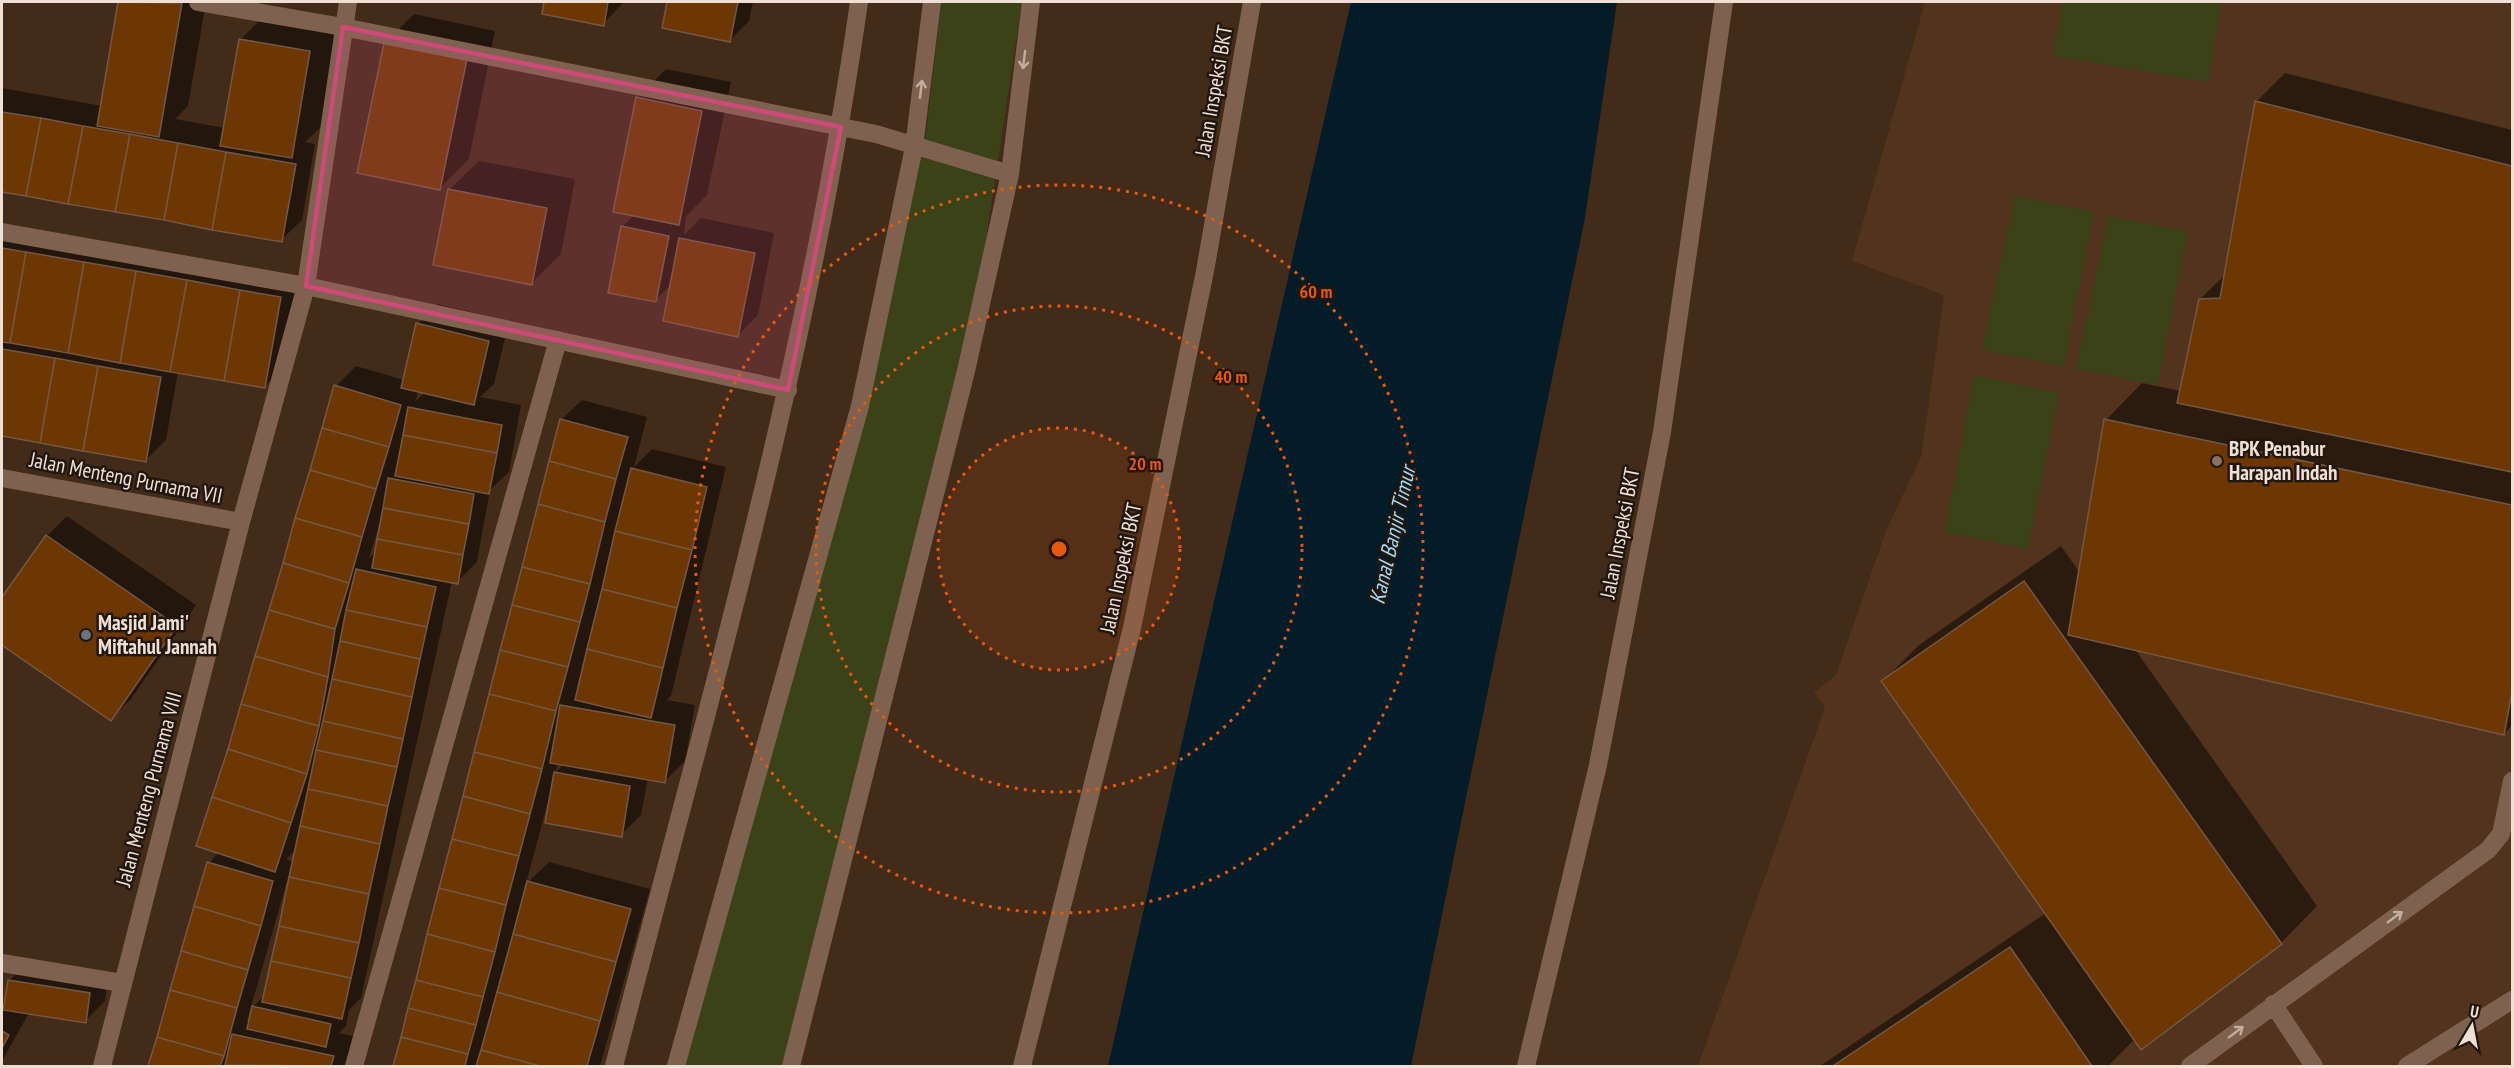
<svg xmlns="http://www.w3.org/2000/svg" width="2514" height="1068" viewBox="0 0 2514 1068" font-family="'PT Sans Narrow',sans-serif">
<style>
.built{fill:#52331d}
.green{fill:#3c4218}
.water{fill:#031c27}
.shadow{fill:#0007;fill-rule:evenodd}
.building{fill:#6d3704;stroke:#735845;stroke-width:1.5}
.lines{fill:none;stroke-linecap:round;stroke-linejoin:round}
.minor{stroke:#7e624f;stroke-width:18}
.oneway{stroke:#c2ad9f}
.marked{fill:#cd4a79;fill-opacity:0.2;stroke:#cd4a79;stroke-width:4.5;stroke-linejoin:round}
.ring{fill:none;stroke:#e8590c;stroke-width:3;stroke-dasharray:3 6}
.education-dot{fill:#8d6e63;stroke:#22170f;stroke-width:2}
.worship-dot{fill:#6b7280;stroke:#22170f;stroke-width:2}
.labels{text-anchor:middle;stroke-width:5;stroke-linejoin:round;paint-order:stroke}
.street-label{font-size:21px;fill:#efdfd4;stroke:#22170f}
.poi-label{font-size:21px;font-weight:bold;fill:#efdfd4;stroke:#22170f;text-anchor:start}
.water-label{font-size:22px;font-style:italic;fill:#9cd9f7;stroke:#22170f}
.centre{fill:#e8590c;stroke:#22170f;stroke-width:3}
.ring-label{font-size:18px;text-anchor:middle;font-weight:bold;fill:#e8590c;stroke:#22170f;stroke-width:5;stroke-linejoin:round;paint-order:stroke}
</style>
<rect width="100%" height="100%" fill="#432b19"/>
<path class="built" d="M1925 2H2512V1066H1698L1825 707 1814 692 1836 675 1887 528 1921 457 1944 295 1852 261Z"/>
<path class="green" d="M941 2H1022L966 371 791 1066H676L860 406 926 135Z
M2063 2H2210L2222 4 2208 82 2053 56Z
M2015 196 2094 212 2064 366 1982 350Z
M2109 216 2188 231 2158 385 2076 369Z
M1974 375 2059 393 2028 549 1945 532Z"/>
<path class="water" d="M1351 2H1617L1585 218 1411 1066H1108Z"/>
<path class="shadow" d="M119 2H206L188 106 175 119 225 128 240 40 269 11 338 23 321 127 305 142 315 144 302 220 281 240 2 190V88L102 106Z
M545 2H624L603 24 543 13Z
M669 2H753L749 21 729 41 664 27Z
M414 14 495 31 469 159 440 188 385 43Z
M666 69 731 82 707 195 686 216 684 235 701 218 774 233 758 315 738 335 672 284 655 300 622 227 634 215 637 98Z
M2285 73 2512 130V725L2504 734 2134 648 2317 906 2281 943 2135 1039 2108 1066H1820L2046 913 1883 681 1919 645 2061 546 2080 573 2106 420 2142 383 2181 391 2200 299 2226 274 2256 102Z
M479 161 575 179 561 254 532 283 449 190Z
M2 225 300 277 285 366 264 387 178 371 166 440 146 460 2 435Z
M438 304 509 321 494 384 480 397 521 405 509 472 490 490 477 562 457 582 452 581 361 998 349 1010 346 1026 339 1033 353 1036 346 1066H150L209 863 219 852 229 749 336 386 356 366 404 380 418 324ZM419 390 425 392 415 402ZM379 526 381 527 376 551 369 558ZM297 849 294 862 286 859ZM287 881H290L265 995 254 1006 252 1016 247 1021Z
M582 400 647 417 634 467 652 449 726 467 671 696 667 700 695 705 685 761 665 781 648 778 641 815 621 835 548 801 526 884 549 862 650 889 600 1066H394L561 420ZM558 762 564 764 555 773Z
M67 516 196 605 131 699 111 719 2 643V600L47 536Z
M29 961 109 973 105 1001 85 1021 29 1013 2 1061V999L6 1002 9 981Z"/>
<path class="building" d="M118 2 182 3 159 137 97 126Z
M544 2H608L604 26 542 14Z
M667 2H738L730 42 662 28Z
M239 39 310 51 292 158 220 146Z
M384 43 467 59 440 190 357 173Z
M636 97 702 111 679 225 613 212Z
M2255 101 2512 166V472L2177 403 2199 299 2220 298Z
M2 112 41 118 26 196 2 192Z
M41 118 83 126 68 204 26 196Z
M83 126 130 134 115 212 68 204Z
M130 134 178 143 164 220 115 212Z
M178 143 226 152 212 230 164 220Z
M226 152 296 164 282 242 212 230Z
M448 189 547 208 532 285 433 265Z
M621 226 669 236 656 302 608 293Z
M679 238 755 253 738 337 663 321Z
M2 248 26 252 10 343 2 342Z
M26 252 84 262 68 353 10 343Z
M84 262 136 271 120 363 68 353Z
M136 271 187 280 170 372 120 363Z
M187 280 240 290 224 381 170 372Z
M240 290 281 297 265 388 224 381Z
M416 323 489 341 474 405 401 388Z
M2 349 55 358 40 443 2 436Z
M55 358 98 366 83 451 40 443Z
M98 366 161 377 146 462 83 451Z
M334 385 401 405 389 447 322 428Z
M408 407 502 425 497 453 403 435Z
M560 419 628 437 616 479 549 461Z
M2104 419 2512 505V692L2504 735 2068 635Z
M322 428 389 447 376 489 310 470Z
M403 435 497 453 489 494 395 476Z
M549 461 616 479 605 522 538 504Z
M631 468 707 487 692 550 615 531Z
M310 470 376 489 362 537 295 518Z
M388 478 474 494 469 524 383 508Z
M538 504 605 522 590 584 522 567Z
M383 508 469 524 463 555 377 539Z
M295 518 362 537 349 583 283 563Z
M615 531 692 550 677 608 602 589Z
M46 535 177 626 111 721 2 645V597Z
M377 539 463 555 458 584 372 568Z
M283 563 349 583 335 629 269 610Z
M522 567 590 584 580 622 512 605Z
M356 569 436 587 427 627 346 610Z
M2024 581 2282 944 2141 1050 1881 681Z
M602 589 677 608 663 668 587 649Z
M512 605 580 622 568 667 500 650Z
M269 610 335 629 328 677 255 656Z
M346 610 427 627 420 659 340 641Z
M340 641 420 659 412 697 332 679Z
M587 649 663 668 651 718 575 700Z
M500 650 568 667 556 711 489 694Z
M255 656 328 677 319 726 241 704Z
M332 679 412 697 403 739 323 721Z
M489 694 556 711 542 769 474 752Z
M241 704 319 726 307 774 228 749Z
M560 705 675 725 665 783 550 763Z
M323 721 403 739 397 767 316 750Z
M228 749 307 774 291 823 212 797Z
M316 750 397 767 388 806 308 789Z
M474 752 542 769 530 814 463 796Z
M554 772 630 786 622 837 545 823Z
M308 789 388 806 380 844 300 826Z
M463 796 530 814 519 856 452 839Z
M212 797 291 823 275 872 196 846Z
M300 826 380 844 369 894 289 877Z
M452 839 519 856 506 905 439 888Z
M207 862 273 881 261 926 194 906Z
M289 877 369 894 359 943 279 926Z
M527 881 631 909 616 962 513 934Z
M439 888 506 905 495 952 427 934Z
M194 906 261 926 248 970 181 951Z
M279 926 359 943 351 978 271 961Z
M427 934 495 952 483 997 416 980Z
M513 934 616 962 600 1021 497 992Z
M2010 947 2092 1066H1833Z
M181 951 248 970 237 1008 170 990Z
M271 961 351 978 342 1019 262 1002Z
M8 980 90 993 86 1023 3 1010Z
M416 980 483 997 476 1025 408 1008Z
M170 990 237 1008 224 1056 157 1037Z
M497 992 600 1021 587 1066H540L481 1050Z
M252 1006 331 1024 326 1047 247 1029Z
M408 1008 476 1025 468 1054 401 1037Z
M2 1031 9 1035 2 1048Z
M232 1034 334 1056 331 1066 225 1065Z
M157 1037 224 1056 220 1066H148Z
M401 1037 468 1054 465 1066H393Z
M481 1050 540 1066H476Z"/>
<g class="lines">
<path class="minor" d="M198 2 343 27 876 134 1010 174
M2 232 306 286 788 390
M2 478 241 522
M2 963 122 983
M2273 1004 2314 1066
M102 1066 241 522 306 286 348 2
M354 1066 558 340
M614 1066C705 714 808 363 859 2
M676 1066 860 406 914 147 932 2
M791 1066 966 371 1010 174 1031 2
M1022 1066 1132 628 1205 271 1252 2
M1526 1066 1598 765 1662 432 1724 2
M2190 1066 2488 850 2501 834 2512 781
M2407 1066 2512 1000"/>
</g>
<defs><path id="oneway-shaft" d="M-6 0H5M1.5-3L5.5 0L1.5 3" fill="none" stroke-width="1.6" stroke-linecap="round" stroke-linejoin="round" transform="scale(1.5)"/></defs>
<g class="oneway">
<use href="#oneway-shaft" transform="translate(1024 60) rotate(97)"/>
<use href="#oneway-shaft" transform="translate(921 89) rotate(-83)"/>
<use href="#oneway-shaft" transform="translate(2395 917) rotate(-36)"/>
<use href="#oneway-shaft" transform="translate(2236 1032) rotate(-37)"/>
</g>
<path class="marked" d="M343 27 841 127 788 390 306 286Z"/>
<circle cx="1059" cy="549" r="121" fill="#e8590c" fill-opacity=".12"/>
<g class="ring">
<circle cx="1059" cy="549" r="121"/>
<circle cx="1059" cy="549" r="243"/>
<circle cx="1059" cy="549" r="364"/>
</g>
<circle class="education-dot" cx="2217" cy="461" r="6"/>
<circle class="worship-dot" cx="86" cy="635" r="6"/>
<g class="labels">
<g class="street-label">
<text transform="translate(1214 91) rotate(-80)" y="7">Jalan Inspeksi BKT</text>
<text transform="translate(126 478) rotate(11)" y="7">Jalan Menteng Purnama VII</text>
<text transform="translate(1620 533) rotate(-79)" y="7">Jalan Inspeksi BKT</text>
<text transform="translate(1121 568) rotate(-78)" y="7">Jalan Inspeksi BKT</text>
<text transform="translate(149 789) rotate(-75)" y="7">Jalan Menteng Purnama VIII</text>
</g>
<g class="poi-label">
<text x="2229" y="456">BPK Penabur<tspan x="2229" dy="24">Harapan Indah</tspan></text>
<text x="98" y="630">Masjid Jami'<tspan x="98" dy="24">Miftahul Jannah</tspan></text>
</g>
<g class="water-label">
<text transform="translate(1392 535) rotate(-77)" y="8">Kanal Banjir Timur</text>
</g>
</g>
<circle cx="1059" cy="549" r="9" class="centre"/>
<g class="ring-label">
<text x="1316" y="298">60 m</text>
<text x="1231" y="383">40 m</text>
<text x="1145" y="470">20 m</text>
</g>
<rect width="2514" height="1068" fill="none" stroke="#efdfd4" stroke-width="6"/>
<g transform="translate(2472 1026) rotate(10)" stroke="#22170f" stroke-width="4.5" paint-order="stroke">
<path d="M0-4.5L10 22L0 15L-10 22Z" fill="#efdfd4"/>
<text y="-9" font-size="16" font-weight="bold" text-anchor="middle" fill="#efdfd4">U</text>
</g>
</svg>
